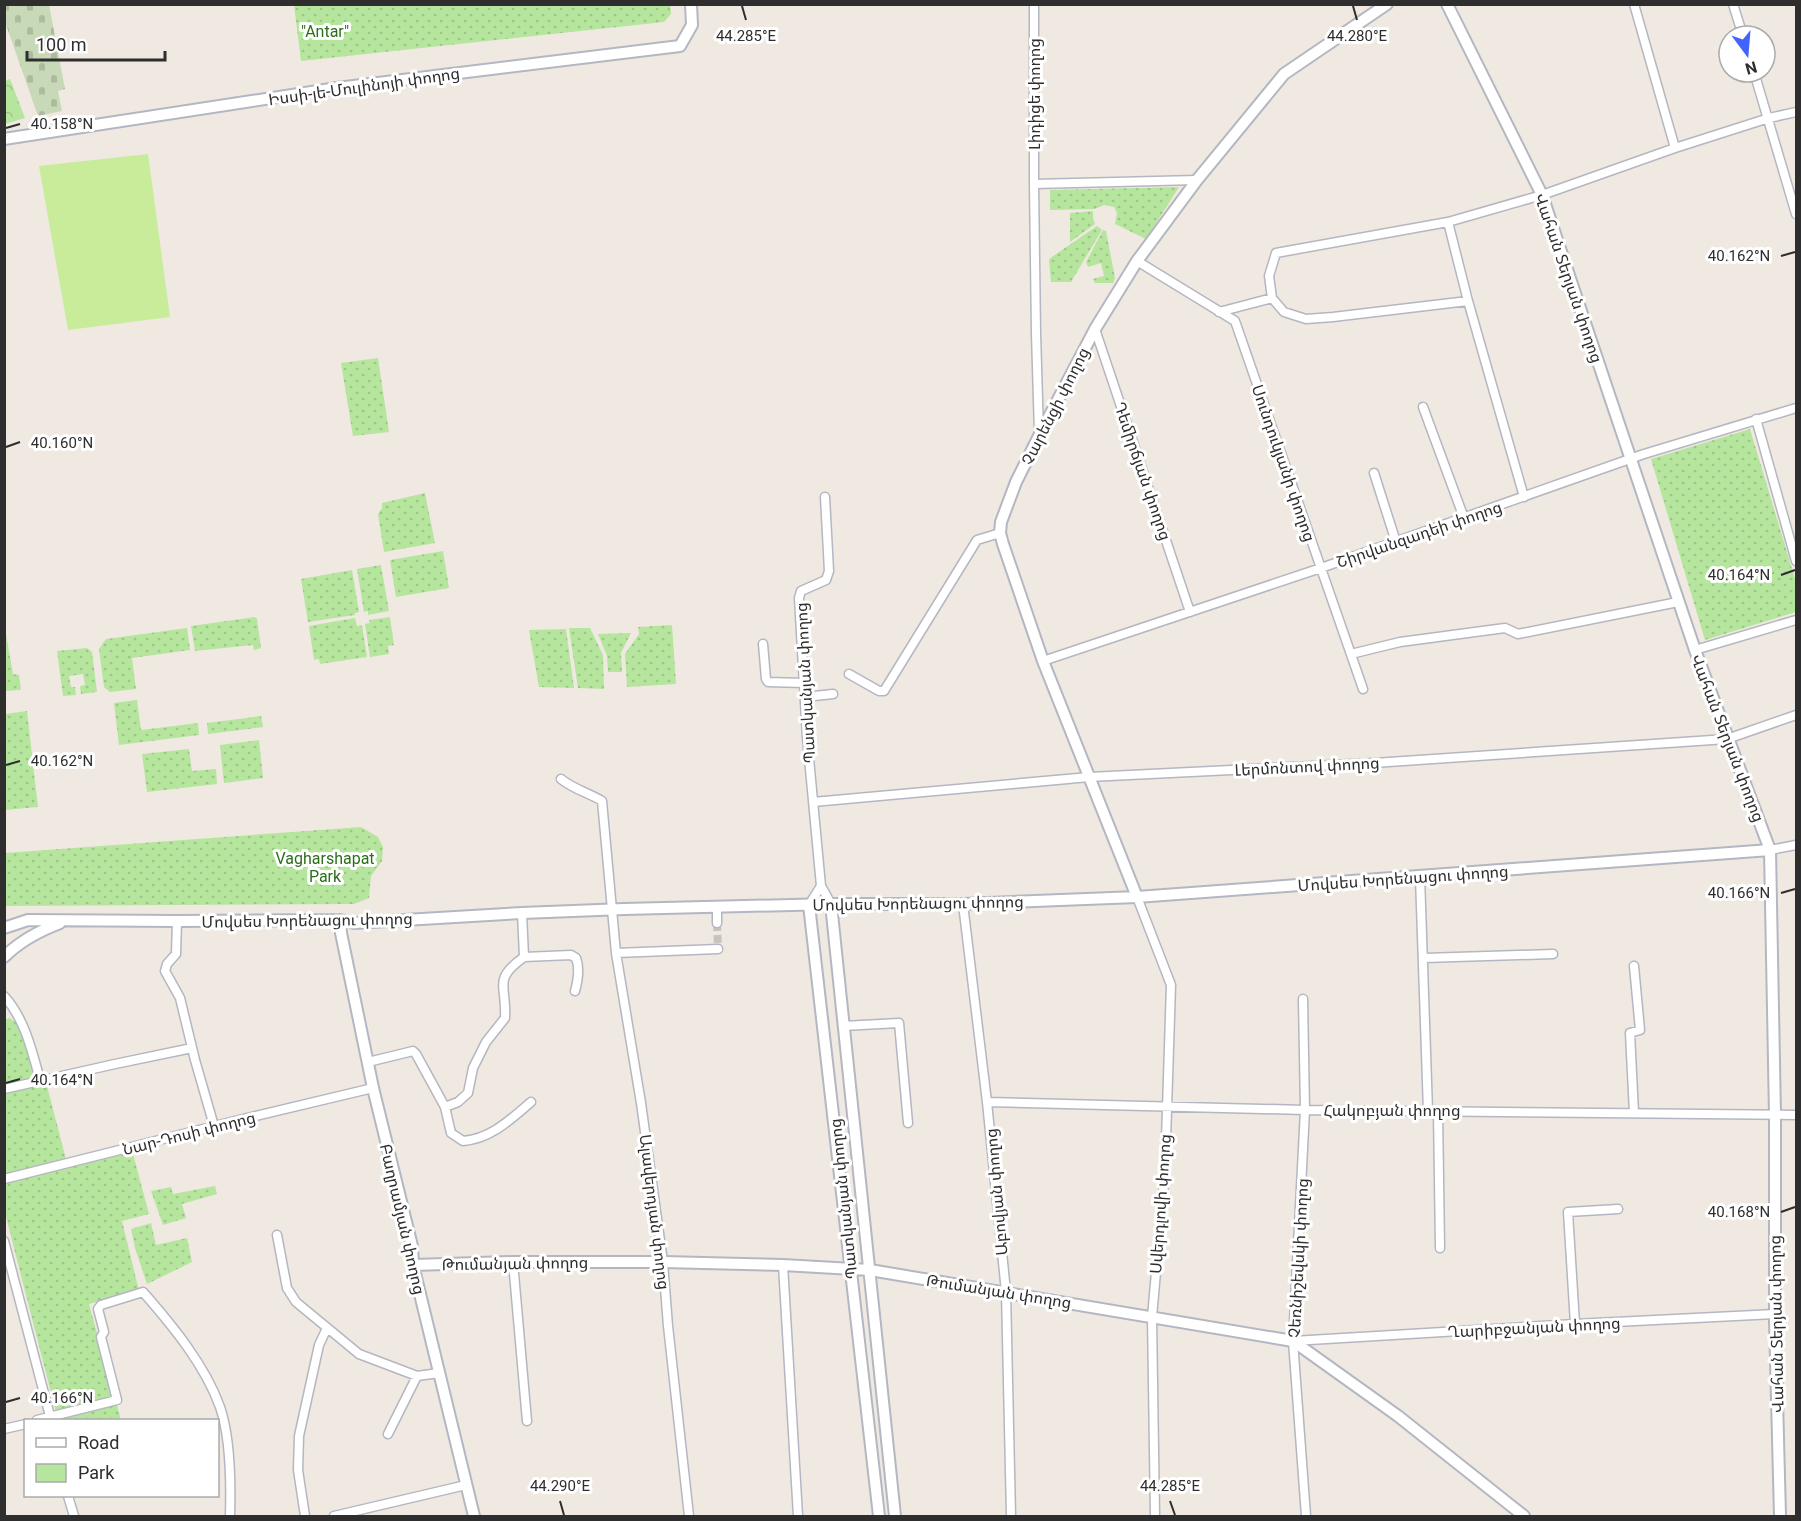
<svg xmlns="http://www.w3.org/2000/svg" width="1801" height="1521" viewBox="0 0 1801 1521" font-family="Roboto,'Noto Sans Armenian',sans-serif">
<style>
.green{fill:url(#green-dots)}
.forest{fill:url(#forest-crowns)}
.cemetery{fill:url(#cemetery-stones)}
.pitch{fill:#c9ec9a}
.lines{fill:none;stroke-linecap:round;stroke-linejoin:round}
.minor-tunnel{stroke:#c8c4bd;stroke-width:8;stroke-dasharray:8 4;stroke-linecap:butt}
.minor-casing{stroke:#b4b7c1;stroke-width:11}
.tertiary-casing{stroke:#b4b7c1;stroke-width:14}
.secondary-casing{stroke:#b4b7c1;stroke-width:14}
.minor{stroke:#fff;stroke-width:8}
.tertiary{stroke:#fff;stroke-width:10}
.secondary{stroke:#fff;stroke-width:10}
.ticks{fill:none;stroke:#2e2e2e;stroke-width:2}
.labels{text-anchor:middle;stroke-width:6;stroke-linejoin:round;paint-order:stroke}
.park-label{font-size:16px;fill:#2c6e1b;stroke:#fff}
.street-label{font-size:16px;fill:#2e2e2e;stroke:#fff}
.ticks-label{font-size:15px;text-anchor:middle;fill:#2e2e2e;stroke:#fff;stroke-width:6;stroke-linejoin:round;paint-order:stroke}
</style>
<defs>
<pattern id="green-dots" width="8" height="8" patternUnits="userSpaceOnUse" patternTransform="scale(1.5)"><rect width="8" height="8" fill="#b6e59e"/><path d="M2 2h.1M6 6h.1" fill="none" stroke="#9dc588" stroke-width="1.8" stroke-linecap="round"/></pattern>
<pattern id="forest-crowns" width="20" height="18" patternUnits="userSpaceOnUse" patternTransform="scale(1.5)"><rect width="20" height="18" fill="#b6e59e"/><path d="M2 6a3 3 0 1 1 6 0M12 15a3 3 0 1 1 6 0" fill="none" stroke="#9dc588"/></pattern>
<pattern id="cemetery-stones" width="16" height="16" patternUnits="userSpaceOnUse" patternTransform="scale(1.5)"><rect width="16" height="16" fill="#c8d9b8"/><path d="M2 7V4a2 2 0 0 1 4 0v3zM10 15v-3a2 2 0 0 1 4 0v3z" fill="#acbb9e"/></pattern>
</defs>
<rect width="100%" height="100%" fill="#efe9e1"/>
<path class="green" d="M670 5 671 14 664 22 301 61 294 5Z
M1179 187 1146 239 1115 224 1117 213 1114 207 1104 205 1095 209 1050 210V190Z
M1093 211V218L1095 224 1070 242V213Z
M1097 226 1102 230 1071 282H1051L1049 259Z
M1103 230 1106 231 1115 278 1113 283H1095L1093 279 1104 276 1101 263 1088 267 1086 262Z
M378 358 389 432 353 436 341 363Z
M1750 429 1796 582V612L1705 640 1651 459Z
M425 493 435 543 384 552 378 514 382 508V503Z
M443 551 449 588 396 597 390 560Z
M381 565 389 611 368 615V611L364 612 357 569Z
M352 570 359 612 355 613V615L308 622 301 579Z
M255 617 257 619 261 648 254 650 253 645 195 651 191 626Z
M390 617 394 645 388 646 389 654 370 657 365 624 370 623 369 620Z
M355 618 357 626 362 625 367 657 320 664 319 659 314 660 309 626Z
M672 625 676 684 627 687 625 654 639 634 638 627Z
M187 628 190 650 132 658 136 689 110 692 104 687 99 649 106 639Z
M569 628H590L603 655 604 689 578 688Z
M566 629 574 688 539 687 529 630Z
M631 633 621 653 622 672H608L607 656 598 634Z
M5 634H6L13 674 19 675 21 690 5 691Z
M87 648 92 652 97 692 81 694 80 686 85 685 83 674 69 676 71 687H75L76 695 63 696 57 651Z
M137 700 141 730 198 723 199 735 119 745 114 703Z
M27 711 38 807 5 810V714Z
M261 716 263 727 208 734 207 723Z
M259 740 263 778 224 783 220 745Z
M189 749 192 771 216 769 217 784 147 792 142 754Z
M361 827 378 837 383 847 382 861 371 876 369 898 354 904 5 906V853Z
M9 1018 19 1024 36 1085 46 1082 68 1167 132 1150 149 1214 122 1221 139 1291 89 1304 121 1420H58L5 1213 4 1020Z
M215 1186 217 1194 182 1204 186 1218 163 1225 151 1191 171 1187 173 1194Z
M151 1223 156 1245 187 1238 192 1262 147 1284 135 1248 131 1229Z"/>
<path class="forest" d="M10 79 25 118 5 124V81Z"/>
<path class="cemetery" d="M4 5H49L65 89 58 91 62 111 38 116 5 22Z"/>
<path class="pitch" d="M148 154 170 317 68 330 39 166Z"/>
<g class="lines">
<path class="minor-tunnel" d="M717 923 718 949"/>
<g class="minor-casing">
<path id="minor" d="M1034 4V184
M1634 4 1675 148
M1733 4 1743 36
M1754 72 1796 214
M1448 222 1468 301 1524 497
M1137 261 1235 321 1363 689
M1272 298 1269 276 1276 253 1448 222 1542 195 1675 148 1769 118 1796 112
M1219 312 1272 298 1284 312 1306 319 1333 317 1468 301
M1095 329 1190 612
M1423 407 1464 518
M1756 419 1796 561
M1039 434 1036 333 1034 184 1197 180
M1374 473 1396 542
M825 497 829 571 826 580 801 591 799 598 807 737 821 886 831 904
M763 644 766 679 768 682 804 683
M1695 650 1796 620
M1351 654 1400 642 1505 628 1518 634 1678 602
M1043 661 1321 568 1644 454 1796 408
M849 674 879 691H884L977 540 1000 533
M805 697 833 694
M561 779C575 790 587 792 602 801L616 953 641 1103 663 1262 668 1326 689 1516
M813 802 1089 777 1374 763 1727 739 1796 715
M1770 850 1796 845
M1420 877 1428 1111
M1137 897 1171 985 1165 1171 1152 1317 1155 1516
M963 904 987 1102 1006 1292 1011 1516
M809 905 821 886
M717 906V923
M177 921 176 954 167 964 165 971 180 998 195 1060 214 1126
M616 953 718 949
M524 957 571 955 576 958C580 968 578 980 575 991
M1424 958 1553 954
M4 996C25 1019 32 1051 40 1080
M1303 999 1305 1110 1293 1341 1306 1516
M843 1026 899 1023 908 1123
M368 1062 413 1051 416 1054 445 1107 451 1133 463 1141C491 1139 511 1119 531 1102
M4 1089 115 1064 192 1048
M987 1102 1305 1110 1796 1115
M445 1107 458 1102 468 1093 473 1068 486 1042 505 1018C507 985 492 980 524 957L522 913
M1438 1111 1440 1248
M1634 1113 1630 1033 1640 1030 1634 966
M4 1179 235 1121 373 1088
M277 1235 287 1288 296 1302 359 1354 417 1376 439 1373
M4 1241 51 1420
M513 1262 527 1421
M783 1265 798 1516
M1575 1324 1568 1212 1618 1209
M1293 1341 1575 1324 1775 1314
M37 1420 117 1400 101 1337 104 1332 98 1309 101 1305 143 1292C172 1325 205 1365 220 1407 231 1439 231 1483 230 1516
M4 1429 26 1424
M388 1434 417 1376
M68 1496 74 1516
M305 1516 298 1470 299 1436 319 1345 327 1328
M334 1516 466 1485"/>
</g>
<g class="tertiary-casing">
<path id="tertiary" d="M1447 4 1542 195 1695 650 1770 850 1775 1115V1321L1780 1516
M4 139 337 88 680 46 692 25 691 4
M1137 897 1770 850"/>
</g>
<g class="secondary-casing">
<path id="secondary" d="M831 904 895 1516
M809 905 879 1516
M340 920 341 933 373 1088 412 1246 413 1265 474 1516
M4 928 28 920 177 921 340 920 354 923 522 913 624 909 831 904H963L1137 897 1043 661 1003 544 1000 533 1001 522 1016 482 1039 436 1095 329 1137 261 1197 180 1284 74 1387 4
M4 957C20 941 39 931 60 923
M413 1265 513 1262H663L783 1265 870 1270 1293 1341 1398 1416 1524 1516"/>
</g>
<use href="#minor" class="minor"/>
<use href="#tertiary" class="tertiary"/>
<use href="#secondary" class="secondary"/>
</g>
<path class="ticks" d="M742 6 746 20M1353 6 1357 20M6 128 20 124M1781 256 1795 252M6 447 20 442M1781 575 1795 570M6 765 20 761M1781 893 1795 889M6 1083 20 1079M1781 1212 1795 1207M6 1402 20 1398M560 1501 564 1515M1170 1501 1175 1515"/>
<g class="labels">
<g class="park-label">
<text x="325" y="37">"Antar"</text>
<text x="325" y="864">Vagharshapat<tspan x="325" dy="18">Park</tspan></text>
</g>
<g class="street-label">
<text transform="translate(364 86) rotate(-8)" y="6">Իսսի-լե-Մուլինոյի փողոց</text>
<text transform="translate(1034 94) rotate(-90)" y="6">Լիդիցե փողոց</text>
<text transform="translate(1569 278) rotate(71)" y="6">Վահան Տերյան փողոց</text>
<text transform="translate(1055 406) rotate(-63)" y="6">Չարենցի փողոց</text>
<text transform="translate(1284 463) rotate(71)" y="6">Սունդուկյանի փողոց</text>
<text transform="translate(1143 471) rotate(71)" y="6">Դեմիրճյան փողոց</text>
<text transform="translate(1419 534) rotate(-19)" y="6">Շիրվանզադեի փողոց</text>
<text transform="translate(805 683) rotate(-93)" y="6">Պատկանյան փողոց</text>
<text transform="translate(1728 738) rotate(69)" y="6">Վահան Տերյան փողոց</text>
<text transform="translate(1307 766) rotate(-3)" y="6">Լերմոնտով փողոց</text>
<text transform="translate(1403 878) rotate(-4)" y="6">Մովսես Խորենացու փողոց</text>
<text transform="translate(918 903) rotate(-1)" y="6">Մովսես Խորենացու փողոց</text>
<text transform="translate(307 920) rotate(-1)" y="6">Մովսես Խորենացու փողոց</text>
<text x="1392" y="1116">Հակոբյան փողոց</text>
<text transform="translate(189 1133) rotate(-14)" y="6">Նար-Դոսի փողոց</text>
<text transform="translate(996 1192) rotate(-95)" y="6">Աբովյան փողոց</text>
<text transform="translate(843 1199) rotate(-96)" y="6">Պատկանյան փողոց</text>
<text transform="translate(1160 1204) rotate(-86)" y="6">Սվերդլովի փողոց</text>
<text transform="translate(655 1212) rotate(83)" y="6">Ալավերդյան փողոց</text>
<text transform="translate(403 1219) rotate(77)" y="6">Բաղրամյան փողոց</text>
<text transform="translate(1298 1258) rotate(-87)" y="6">Չեռնիշեվսկի փողոց</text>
<text transform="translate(515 1263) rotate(-1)" y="6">Թումանյան փողոց</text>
<text transform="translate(999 1291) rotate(9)" y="6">Թումանյան փողոց</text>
<text transform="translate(1776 1324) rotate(-91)" y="6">Վահան Տերյան փողոց</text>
<text transform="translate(1534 1327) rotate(-3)" y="6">Ղարիբջանյան փողոց</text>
</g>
</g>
<g class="ticks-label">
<text x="746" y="41">44.285°E</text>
<text x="1357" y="41">44.280°E</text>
<text x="62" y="129">40.158°N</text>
<text x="1739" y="261">40.162°N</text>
<text x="62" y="448">40.160°N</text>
<text x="1739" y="580">40.164°N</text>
<text x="62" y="766">40.162°N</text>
<text x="1739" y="898">40.166°N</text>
<text x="62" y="1085">40.164°N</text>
<text x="1739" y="1217">40.168°N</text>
<text x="62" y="1403">40.166°N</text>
<text x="560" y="1491">44.290°E</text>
<text x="1170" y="1491">44.285°E</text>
</g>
<rect width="1801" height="1521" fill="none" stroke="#2e2e2e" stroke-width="12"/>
<rect x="24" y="1419" width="195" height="78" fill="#ffffff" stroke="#ababab" stroke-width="1.5"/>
<rect x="36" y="1438" width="30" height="9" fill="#ffffff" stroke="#ababab" stroke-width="1.5"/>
<text x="78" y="1449" font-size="18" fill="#2e2e2e">Road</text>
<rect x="36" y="1464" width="30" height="18" fill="#b6e59e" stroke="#ababab" stroke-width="1.5"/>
<text x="78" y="1479" font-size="18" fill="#2e2e2e">Park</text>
<g transform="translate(1747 54) rotate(164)"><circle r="28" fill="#ffffff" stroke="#ababab" stroke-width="1.5"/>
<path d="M0-4.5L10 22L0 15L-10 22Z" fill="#4264fb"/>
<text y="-9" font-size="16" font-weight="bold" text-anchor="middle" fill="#2e2e2e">N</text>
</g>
<path d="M27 51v9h138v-9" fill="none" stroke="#2e2e2e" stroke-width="3"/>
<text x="36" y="51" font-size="18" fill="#2e2e2e" stroke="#ffffff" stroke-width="4.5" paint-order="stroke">100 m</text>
</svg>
